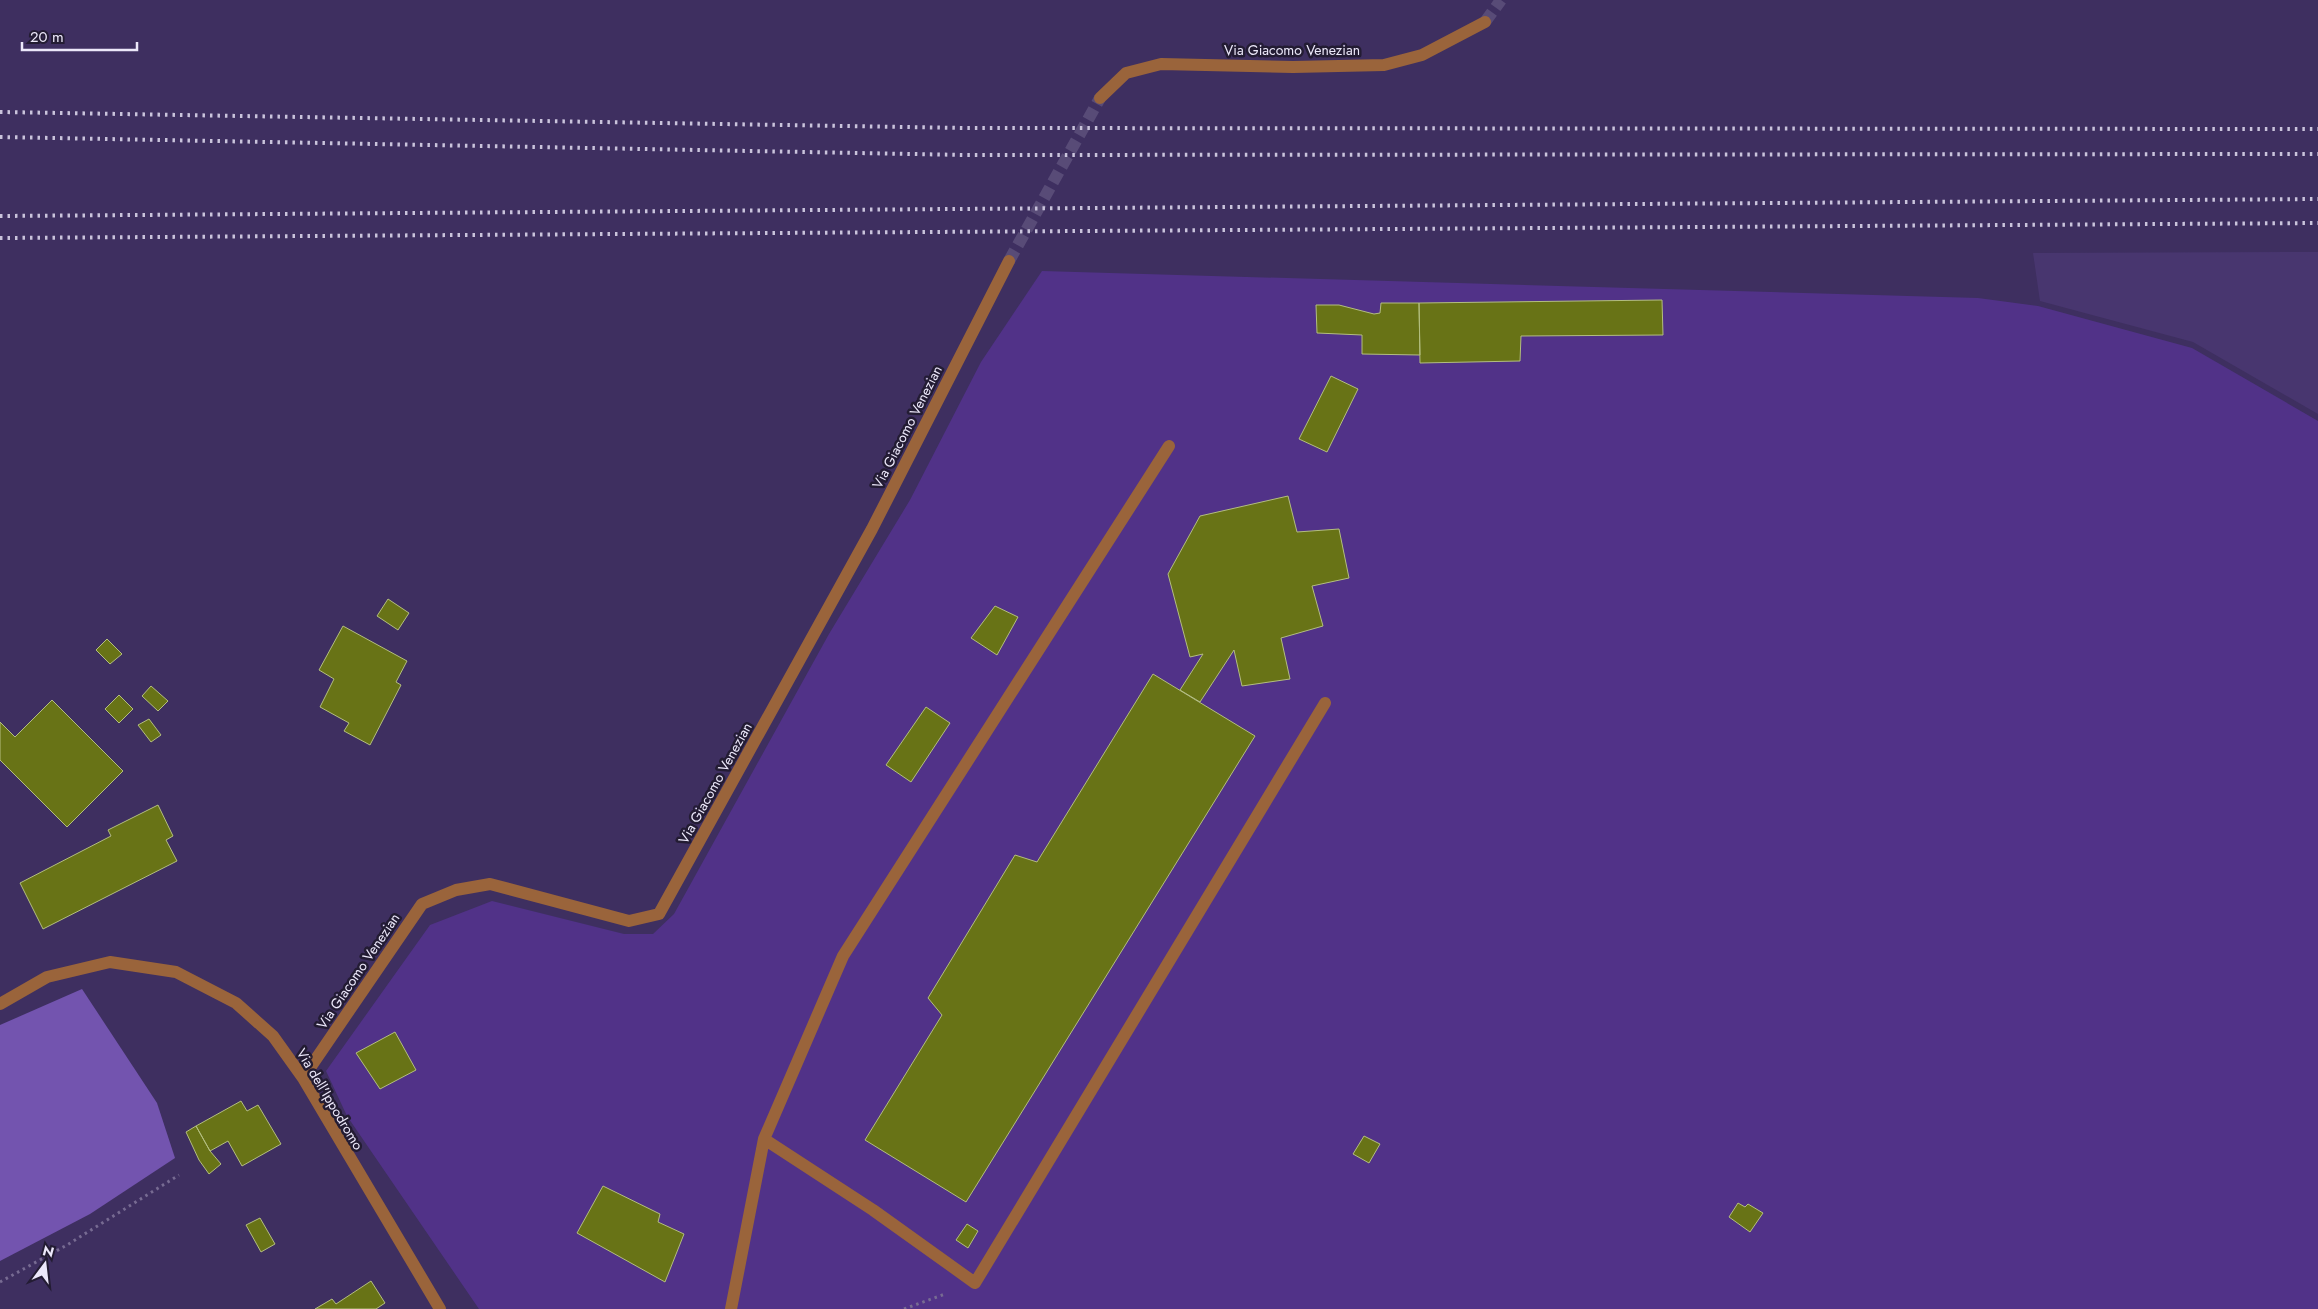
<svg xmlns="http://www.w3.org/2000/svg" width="2318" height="1309" viewBox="0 0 2318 1309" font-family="Jost,sans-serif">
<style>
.built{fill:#48366f}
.green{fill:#513288}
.forest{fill:#7354af}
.building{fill:#687316;stroke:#b3be7f}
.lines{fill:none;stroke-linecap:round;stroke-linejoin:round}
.minor-tunnel{stroke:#584b77;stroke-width:12;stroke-dasharray:12 6;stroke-linecap:butt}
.path{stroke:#776b92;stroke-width:3;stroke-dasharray:2.5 4;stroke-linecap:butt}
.minor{stroke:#9a643b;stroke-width:12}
.rail{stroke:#cac4dc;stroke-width:4;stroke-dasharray:2.5 5;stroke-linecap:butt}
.labels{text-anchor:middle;stroke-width:5;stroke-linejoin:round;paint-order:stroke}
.street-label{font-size:14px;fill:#ece8fa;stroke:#231c33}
</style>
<rect width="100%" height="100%" fill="#3e2f60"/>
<path class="built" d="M2318 252V414L2193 342 2040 301 2033 253Z"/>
<path class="green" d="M1042 271 1978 298 2038 306 2192 348 2318 421V1309H479L347 1116 326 1071 430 925 492 901 624 934H653L674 914 829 634 910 500 981 362Z"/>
<path class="forest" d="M82 989 157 1103 175 1158 90 1214 0 1261V1025Z"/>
<path class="building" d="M1662 300 1663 335 1521 336 1520 361 1420 363 1419 303Z
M1381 303H1419L1420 355 1362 354V335L1317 333 1316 305H1339L1374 314 1380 313Z
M1331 376 1358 389 1327 452 1299 439Z
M1288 496 1297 532 1339 529 1349 578 1312 586 1323 626 1281 638 1290 679 1242 686 1234 650 1200 702 1180 690 1203 654 1190 657 1168 574 1200 516Z
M388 599 409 613 398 630 377 616Z
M995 606 1018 617 997 655 971 638Z
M343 626 407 661 396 682 401 685 370 745 344 731 349 723 320 707 334 679 319 670Z
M107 639 122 654 110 664 96 650Z
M1153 674 1255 736 966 1202 865 1140 942 1015 928 998 1015 855 1037 862Z
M151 686 168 701 158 711 142 696Z
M119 695 133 709 119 723 105 709Z
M52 700 123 771 67 827 0 760V722L15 737Z
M926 707 950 723 911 782 886 765Z
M149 719 161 735 151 742 138 725Z
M158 805 173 836 166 840 177 861 43 929 20 883 111 836 108 830Z
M395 1032 416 1070 380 1089 356 1053Z
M241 1101 247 1111 258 1105 281 1144 242 1166 228 1141 210 1151 196 1126Z
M196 1126 210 1151 221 1164 209 1174 199 1160 186 1132Z
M1364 1136 1380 1144 1369 1163 1353 1154Z
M603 1186 660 1214 658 1222 684 1234 665 1282 577 1233Z
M1738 1203 1745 1207 1748 1204 1763 1213 1750 1232 1729 1217Z
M260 1218 275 1244 261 1252 246 1225Z
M967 1224 978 1231 968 1248 956 1240Z
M371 1281 385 1303 376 1309H315L332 1299 336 1304Z"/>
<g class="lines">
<path class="minor-tunnel" d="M1485 22 1501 0
M1009 261 1100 98"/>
<path class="path" d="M0 1282 67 1245 179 1175
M904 1309 945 1294"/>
<path class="minor" d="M1100 98 1126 73 1161 64 1293 67 1384 65 1422 55 1485 22
M0 1004 47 977 110 962 176 972 236 1003 273 1036 303 1078 440 1309
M303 1078 422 904 456 890 490 884 629 921 659 914 872 529 1009 261
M764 1139 873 1210 975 1283 1325 703
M731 1309 764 1139 843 956 1169 446"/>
<path class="rail" d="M0 112 963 128 2318 129
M0 137 965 155 2318 154
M0 216 2318 199
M0 238 2318 223"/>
</g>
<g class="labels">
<g class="street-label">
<text x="1292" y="55">Via Giacomo Venezian</text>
<text transform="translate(907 427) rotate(-63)" y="5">Via Giacomo Venezian</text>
<text transform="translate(715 783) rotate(-61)" y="5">Via Giacomo Venezian</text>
<text transform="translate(358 971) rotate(-56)" y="5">Via Giacomo Venezian</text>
<text transform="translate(330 1099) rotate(59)" y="5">Via dell'Ippodromo</text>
</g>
</g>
<g transform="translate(45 1264) rotate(15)" stroke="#231c33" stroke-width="4" paint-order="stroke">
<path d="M0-4L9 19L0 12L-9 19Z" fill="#ece8fa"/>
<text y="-8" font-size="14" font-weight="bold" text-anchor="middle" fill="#ece8fa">N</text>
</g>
<path d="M22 42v8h115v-8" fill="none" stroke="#ece8fa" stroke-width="2.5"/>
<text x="30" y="42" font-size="15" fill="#ece8fa" stroke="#231c33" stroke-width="4" paint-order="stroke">20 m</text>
</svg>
